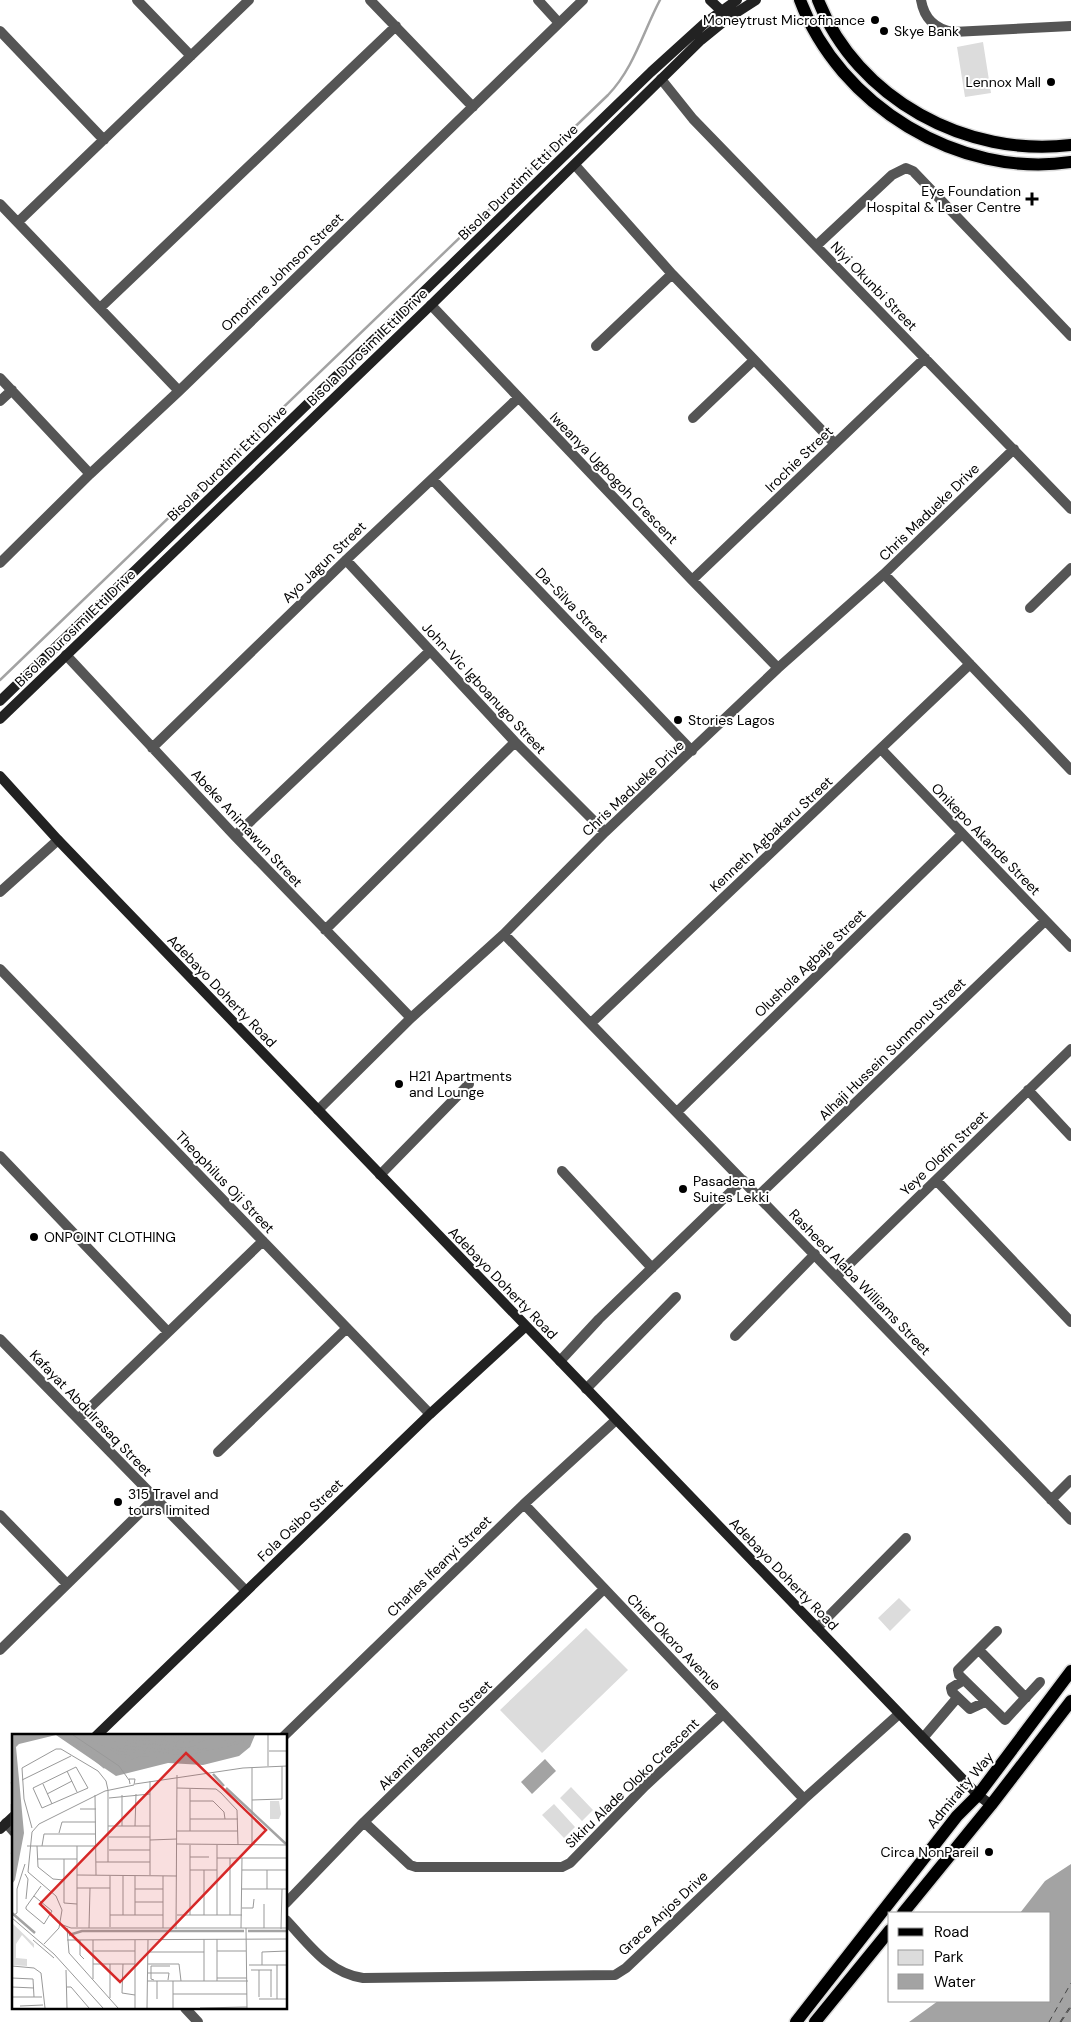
<svg xmlns="http://www.w3.org/2000/svg" width="1071" height="2022" viewBox="0 0 1071 2022" font-family="'DM Sans',sans-serif">
<style>
.green{fill:#dcdcdc}
.water{fill:#a3a3a3}
.lines{fill:none;stroke-linecap:round;stroke-linejoin:round}
.stream{stroke:#a3a3a3;stroke-width:2.5}
.ferry{stroke:#444;stroke-width:1;stroke-dasharray:6 5;stroke-linecap:butt}
.primary-casing{stroke:#dbdbdb;stroke-width:15}
.street{stroke:#555;stroke-width:10}
.secondary{stroke:#222;stroke-width:10}
.primary{stroke:#000;stroke-width:12}
.poi-dot{fill:#000;stroke:#fff;stroke-width:2}
.labels{text-anchor:middle;stroke-width:4;stroke-linejoin:round;paint-order:stroke}
.poi-label{font-size:14px;fill:#000;stroke:#fff;text-anchor:start}
.street-label{font-size:14px;fill:#000;stroke:#fff}
.inset-river{fill:none;stroke:#a3a3a3;stroke-width:2.5}
.inset-road{fill:none;stroke:#999;stroke-width:1}
.view{fill:#d62828;fill-opacity:0.15;stroke:#d62828;stroke-width:2.5}
.inset-edge{fill:none;stroke:#000;stroke-width:2.5}
</style>
<rect width="100%" height="100%" fill="#fff"/>
<path class="green" d="M983 42 991 93 965 97 957 47Z
M899 1598 911 1610 890 1631 878 1618Z
M586 1628 628 1670 542 1753 500 1710Z
M571 1787 593 1810 582 1821 560 1798Z
M554 1804 575 1827 564 1838 542 1815Z"/>
<path class="water" d="M545 1759 556 1771 532 1794 521 1782Z
M1071 1864V2022H909L938 2001H1050V1913H1020L1045 1881Z"/>
<g class="lines">
<path class="stream" d="M0 680 608 95C634 68 643 32 660 0"/>
<path class="ferry" d="M1049 2022 1071 1983
M1060 2022 1071 2005
M1061 2022 1071 2007"/>
<g class="primary-casing">
<path id="primary" d="M800 0C839 105 959 179 1071 162
M818 0C857 99 967 158 1071 145
M903 1913 991 1805 1071 1701
M796 2022 957 1816 978 1795 1071 1671
M815 2022 890 1930"/>
</g>
<path class="street" d="M137 0 191 56
M370 0 473 107
M538 0 559 23
M921 0C924 18 935 29 953 32L1071 26
M0 31 104 140
M661 79 693 119 1071 509
M575 165 672 274 834 443
M0 204 179 391
M18 222 249 0
M816 246 892 175 906 168 913 171 1071 336
M431 305 692 580 778 668
M100 308 396 26
M596 346 672 274
M0 378 90 474
M0 401 12 390
M693 418 754 360
M432 479 692 751
M346 560 515 742 605 832
M0 563 90 474 179 391 583 0
M884 574 1071 770
M692 580 925 358
M1030 608 1071 568
M66 655 235 836 411 1018
M152 748 346 560 518 398
M881 749 1071 947
M235 836 430 651
M0 892 58 840
M325 930 515 742
M504 934 1071 1520
M0 969 430 1414
M591 1023 970 664
M1028 1090 1071 1136
M318 1110 411 1018 504 934 605 832 778 668 884 574 1014 449
M677 1112 962 834
M0 1156 168 1332
M562 1171 652 1268
M380 1175 469 1084
M936 1180 1071 1322
M758 1196 1045 921
M837 1276 1071 1049
M735 1336 815 1254
M0 1339 246 1591
M560 1361 599 1319 743 1180
M586 1389 676 1297
M78 1419 263 1241
M218 1452 347 1328
M1051 1500 1071 1480
M524 1504 804 1799
M0 1515 67 1584
M817 1628 906 1538
M997 1631 958 1670 959 1675 1005 1720 1040 1682
M0 1650 154 1499
M979 1650 1026 1698
M964 1680 951 1688 952 1692 970 1709 985 1702
M284 1736 524 1504 616 1420
M923 1738 957 1698
M364 1822 410 1865 416 1867H562L570 1863 645 1786 723 1714
M6 1823 14 1832
M286 1903 364 1822 604 1589
M286 1920C309 1944 328 1973 363 1978L615 1975 626 1968 804 1799 899 1714
M185 2008 198 2022"/>
<path class="secondary" d="M710 0 726 15
M0 701 651 72 705 23 737 0
M0 719 431 305 701 40 728 18 756 0
M0 776 58 840 978 1795 991 1805
M96 1736 430 1414 526 1326
M0 1829 14 1816"/>
<use href="#primary" class="primary"/>
</g>
<g class="poi-dot">
<circle cx="875" cy="20" r="5"/>
<circle cx="884" cy="31" r="5"/>
<circle cx="1051" cy="82" r="5"/>
<path d="M1029.5 191.5h5v5h5v5h-5v5h-5v-5h-5v-5h5z"/>
<circle cx="678" cy="720" r="5"/>
<circle cx="399" cy="1084" r="5"/>
<circle cx="683" cy="1189" r="5"/>
<circle cx="34" cy="1237" r="5"/>
<circle cx="118" cy="1502" r="5"/>
<circle cx="989" cy="1852" r="5"/>
</g>
<g class="labels">
<g class="poi-label">
<text x="865" y="25" text-anchor="end">Moneytrust Microfinance</text>
<text x="894" y="36">Skye Bank</text>
<text x="1041" y="87" text-anchor="end">Lennox Mall</text>
<text x="1021" y="196" text-anchor="end">Eye Foundation<tspan x="1021" dy="16">Hospital &amp; Laser Centre</tspan></text>
<text x="688" y="725">Stories Lagos</text>
<text x="409" y="1081">H21 Apartments<tspan x="409" dy="16">and Lounge</tspan></text>
<text x="693" y="1186">Pasadena<tspan x="693" dy="16">Suites Lekki</tspan></text>
<text x="44" y="1242">ONPOINT CLOTHING</text>
<text x="128" y="1499">315 Travel and<tspan x="128" dy="16">tours limited</tspan></text>
<text x="979" y="1857" text-anchor="end">Circa NonPareil</text>
</g>
<g class="street-label">
<text transform="translate(518 182) rotate(-44)" y="5">Bisola Durotimi Etti Drive</text>
<text transform="translate(282 272) rotate(-44)" y="5">Omorinre Johnson Street</text>
<text transform="translate(874 286) rotate(46)" y="5">Niyi Okunbi Street</text>
<text transform="translate(367 347) rotate(-44)" y="5">Bisola Durosimi Etti Drive</text>
<text transform="translate(799 459) rotate(-44)" y="5">Irochie Street</text>
<text transform="translate(227 463) rotate(-44)" y="5">Bisola Durotimi Etti Drive</text>
<text transform="translate(614 478) rotate(46)" y="5">Iweanya Ugbogoh Crescent</text>
<text transform="translate(929 512) rotate(-44)" y="5">Chris Madueke Drive</text>
<text transform="translate(324 562) rotate(-44)" y="5">Ayo Jagun Street</text>
<text transform="translate(572 605) rotate(46)" y="5">Da-Silva Street</text>
<text transform="translate(75 628) rotate(-44)" y="5">Bisola Durosimi Etti Drive</text>
<text transform="translate(484 688) rotate(47)" y="5">John-Vic Igboanugo Street</text>
<text transform="translate(633 788) rotate(-43)" y="5">Chris Madueke Drive</text>
<text transform="translate(247 828) rotate(47)" y="5">Abeke Animawun Street</text>
<text transform="translate(771 834) rotate(-43)" y="5">Kenneth Agbakaru Street</text>
<text transform="translate(986 839) rotate(46)" y="5">Onikepo Akande Street</text>
<text transform="translate(810 963) rotate(-44)" y="5">Olushola Agbaje Street</text>
<text transform="translate(222 991) rotate(46)" y="5">Adebayo Doherty Road</text>
<text transform="translate(892 1049) rotate(-44)" y="5">Alhaji Hussein Sunmonu Street</text>
<text transform="translate(944 1153) rotate(-44)" y="5">Yeye Olofin Street</text>
<text transform="translate(225 1182) rotate(46)" y="5">Theophilus Oji Street</text>
<text transform="translate(860 1282) rotate(46)" y="5">Rasheed Alaba Williams Street</text>
<text transform="translate(503 1283) rotate(46)" y="5">Adebayo Doherty Road</text>
<text transform="translate(91 1413) rotate(46)" y="5">Kafayat Abdulrasaq Street</text>
<text transform="translate(300 1520) rotate(-44)" y="5">Fola Osibo Street</text>
<text transform="translate(439 1566) rotate(-44)" y="5">Charles Ifeanyi Street</text>
<text transform="translate(784 1574) rotate(46)" y="5">Adebayo Doherty Road</text>
<text transform="translate(674 1642) rotate(46)" y="5">Chief Okoro Avenue</text>
<text transform="translate(435 1735) rotate(-44)" y="5">Akanni Bashorun Street</text>
<text transform="translate(632 1783) rotate(-44)" y="5">Sikiru Alade Oloko Crescent</text>
<text transform="translate(960 1790) rotate(-50)" y="5">Admiralty Way</text>
<text transform="translate(663 1913) rotate(-43)" y="5">Grace Anjos Drive</text>
</g>
</g>
<g transform="translate(12 1734)">
<rect width="275" height="275" fill="#fff"/>
<path d="M258 67H267L269 80 267 85H258ZM0 189 22 210V214L10 201 4 210V224L15 225V232L0 231Z" fill="#dcdcdc"/>
<path d="M0 1H243L238 13 227 22 191 31 156 29 104 42 44 1 7 10 4 13 12 99 3 146 0 150Z" fill="#a3a3a3"/>
<path class="inset-river" d="M55 1 92 33 102 30M72 1 107 19 165 24 176 20M75 1 108 16 165 22 230 8 233 1M78 1 109 13 164 18 216 7M91 1 105 7 161 9M102 1 158 5M120 1 140 4M137 2 157 1M93 6 110 12M156 7 184 1M102 9 176 15 227 1M178 9 207 1M107 10 162 14M165 10H187L220 1M73 12 86 26M155 12 170 8 171 1M140 14 166 1M188 14 204 11M195 15 226 5 228 1M105 28 127 19M105 29 128 21M201 40 212 52M0 48 4 93 0 120M214 54 274 110M0 70V97M0 179 23 199M236 197H275M57 201 70 197H232"/>
<path class="inset-road" d="M61 1 107 32 117 46M257 17H275M256 32V1M64 33 76 54 30 74 21 54ZM55 37 65 58M10 46 59 22M138 47V141M31 50 40 70M123 50 231 34 275 32M165 54 204 55 209 59 225 76 226 111M35 60 60 47M83 61 84 141M110 61V92M97 64 138 60M240 66 270 65V32M178 67H201L212 78 213 85M68 75H84M178 85H226M96 92H138M123 92 124 60M20 94 12 65 10 34 44 15H49L86 37 94 47 96 56V128M165 97H226M178 97V55M47 99 50 88H84M97 103H138M138 106 165 105M165 110 275 111M178 111V181M205 111V181M240 111V34M15 112H84M25 112 26 133 41 145 52 146M30 112 32 100H84M97 116H138M178 123H197M205 124H275M25 125H65M52 125V169L65 170M84 128H138M178 136H205M230 136H275M255 136V155M13 140 16 145 14 165M65 141 165 142M65 154H98M123 155H151M230 155H275M22 162 40 177 32 190 14 175V173L29 152M123 168H151M230 174H241L242 165M98 181H151M111 181V142M123 181V142M165 181H230M192 181V136M218 181V124M0 182 5 179V155L13 130M0 184 42 220 91 274M48 190 59 194H275M65 193V112M98 193V142M55 194 57 219 106 274M77 194 78 154M151 194V142M229 194 230 124M234 194 235 274M252 194V170M164 195 165 41M269 195 270 155M192 205V247M205 205V247M21 206 42 224M55 206 275 205M68 206V221L72 225M81 206V245M32 210 47 194 50 176 44 162 16 138 20 98 27 90 93 57 122 51 123 45H117L118 50M81 217H123M205 217H234M136 218H192M81 230H123M98 230V264M111 230 110 259 123 261M136 230H167L169 247M237 231H275M250 231V218L275 217M265 231V265M0 232 22 234 29 239 33 274M54 236 55 274M239 236H260M247 236V263M259 236V263M136 239H157L156 246M0 244 21 245 22 263M205 244H235M142 246 139 245V232H158M135 247H236M145 247V265M161 247V274M0 253 22 254M55 253H59L77 274M161 260H235M0 263H30M247 265H275M8 272 31 271M123 274V206M135 274 136 206M188 274 235 273"/>
<path class="view" d="M174 19 254 96 108 248 28 170Z"/>
<rect width="275" height="275" class="inset-edge"/>
</g>
<rect x="888" y="1912" width="162" height="90" fill="#ffffff" stroke="#999999"/>
<rect x="898" y="1928" width="25" height="8" fill="#000000" stroke="#999999"/>
<text x="934" y="1937" font-size="15" fill="#000000">Road</text>
<rect x="898" y="1950" width="25" height="15" fill="#dcdcdc" stroke="#999999"/>
<text x="934" y="1962" font-size="15" fill="#000000">Park</text>
<rect x="898" y="1974" width="25" height="15" fill="#a3a3a3" stroke="#999999"/>
<text x="934" y="1987" font-size="15" fill="#000000">Water</text>
</svg>
